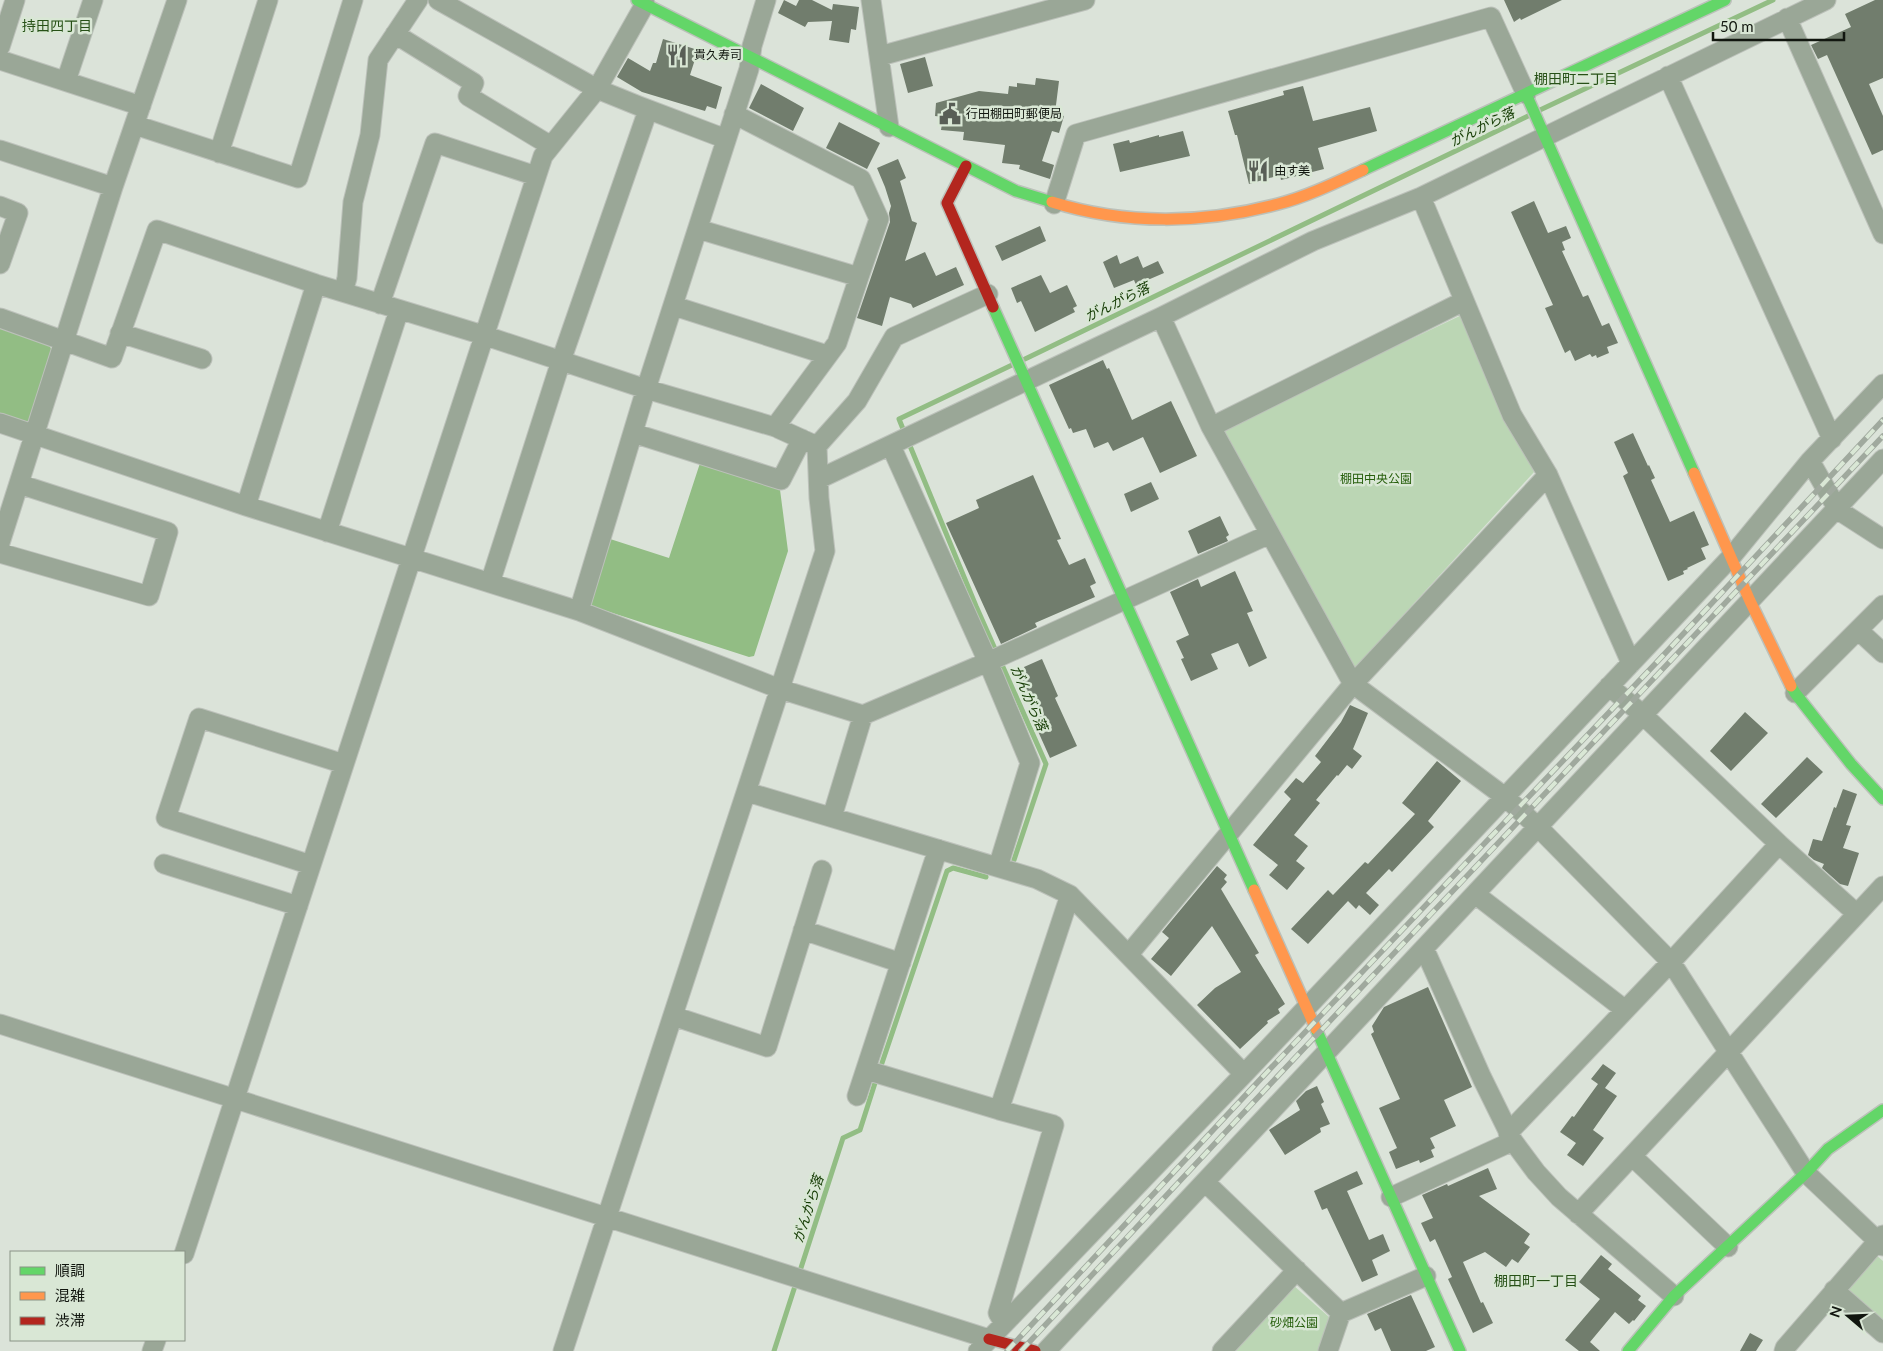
<svg xmlns="http://www.w3.org/2000/svg" width="1883" height="1351" viewBox="0 0 1883 1351" font-family="Lato,'Noto Sans JP',sans-serif">
<style>
.green{fill:#bbd6b4}
.water{fill:#92bd84}
.lines{fill:none;stroke-linecap:round;stroke-linejoin:round}
.stream{stroke:#92bd84;stroke-width:5}
.building{fill:#717d6d}
.street-casing{stroke:#bcc1ba;stroke-width:21}
.fast-casing{stroke:#bcc1ba;stroke-width:14}
.slow-casing{stroke:#bcc1ba;stroke-width:14}
.jam-casing{stroke:#bcc1ba;stroke-width:14}
.street{stroke:#9aa797;stroke-width:19}
.fast{stroke:#63d668;stroke-width:11}
.slow{stroke:#ff974d;stroke-width:11}
.jam{stroke:#b3261e;stroke-width:11}
.rail-casing{stroke:#a0a99e;stroke-width:5.5}
.rail{stroke:#d9e7d5;stroke-width:4;stroke-dasharray:11;stroke-linecap:butt}
.labels{text-anchor:middle;stroke-width:5;stroke-linejoin:round;paint-order:stroke}
.poi-label{font-size:12px;fill:#11160f;stroke:#d9e7d5;text-anchor:start}
.park-label{font-size:12px;fill:#275f0d;stroke:#d9e7d5}
.neighbourhood-label{font-size:14px;fill:#275117;stroke:#d9e7d5}
.water-label{font-size:14px;font-style:italic;fill:#143b03;stroke:#d9e7d5}
</style>
<rect width="100%" height="100%" fill="#dbe3d9"/>
<path class="green" d="M1464 314 1534 472 1353 670 1221 429Z
M1876 1255 1883 1261V1329L1842 1293Z
M1293 1285 1329 1317 1318 1351H1234Z"/>
<path class="water" d="M0 327 48 342 52 351 30 420 26 422 0 415Z
M702 457 779 482 788 551 754 656 749 657 591 606 587 599 607 538 669 558Z"/>
<g class="lines">
<path class="stream" d="M1540 110 1773 0
M1025 359 1528 116
M905 434 899 419 1012 365
M908 441 976 606 1046 764 1014 860
M882 1063 947 871 953 868 986 877
M799 1274 843 1138 860 1130 875 1083
M774 1351 796 1283"/>
</g>
<path class="building" d="M784 0 796 6 799 0H812L832 10 833 4 859 7 856 30 851 29 849 43 829 40 832 21 808 22 805 27 778 13Z
M1504 0H1562L1521 20 1520 18 1514 22Z
M1875 0H1883V78L1869 84 1883 116V150L1872 155 1827 55 1818 59 1811 45 1851 27 1845 14Z
M663 39 698 50 690 75 722 87 716 109 707 106 705 111 642 92 617 77 628 58 650 71 653 63H656Z
M925 57 933 86 908 93 900 64Z
M1036 78 1059 81 1055 113 1064 116 1059 133 1052 131 1042 161 1054 165 1050 179 1019 169 1020 165 1002 163 1005 145 963 140 964 132 941 130 943 117 935 116 936 103 979 91 1008 94 1009 86 1017 87V83L1035 85Z
M761 84 804 108 793 131 749 108Z
M1303 86 1313 121 1370 107 1377 131 1318 148 1324 169 1281 180 1280 175 1249 184 1237 135H1235L1228 111 1284 95 1283 91Z
M839 122 880 143 867 169 826 148Z
M1183 131 1190 156 1120 172 1113 144 1129 140 1130 143 1159 135V137Z
M898 159 906 178 900 181 912 221 917 223 905 261 925 252 936 276 956 267 964 285 913 308 911 304 890 297 882 326 857 318 890 222 889 213 891 206 885 187 877 168Z
M1534 201 1548 233 1566 226 1571 238 1562 242 1565 250 1562 251 1583 297 1588 295 1602 326 1609 323 1618 343 1607 347 1609 353 1597 358 1596 355 1592 357 1590 354 1575 361 1570 350 1565 353 1545 308 1553 305 1511 212Z
M1040 226 1046 241 1002 261 995 246Z
M1117 255 1120 264 1138 256 1143 268 1158 261 1164 273 1136 285 1134 280 1114 288 1103 262Z
M1041 275 1050 293 1067 285 1077 306 1073 308 1075 312 1035 332 1021 301 1017 303 1011 288Z
M1103 360 1107 369 1109 368 1132 420 1171 401 1197 456 1160 473 1143 437 1113 451 1108 442 1094 448 1086 429 1073 433 1071 428 1069 429 1049 385Z
M1633 433 1648 466 1649 465 1655 478 1651 480 1670 522 1694 511 1709 545 1701 548 1706 559 1687 568 1688 569 1683 571 1684 574 1668 581 1623 476 1628 473 1614 442Z
M1033 475 1061 539 1057 540 1069 565 1085 558 1096 583 1090 586 1095 597 1035 623 1037 627 1001 644 946 523 979 508 976 500Z
M1151 482 1159 499 1131 512 1124 494Z
M1220 516 1229 535 1226 537 1228 541 1198 554 1188 531Z
M1235 571 1253 611 1247 613 1267 658 1249 667 1238 643 1211 654 1218 669 1191 681 1181 659 1184 658 1176 641 1189 635 1170 592 1198 579 1201 587Z
M1042 659 1058 696 1055 698 1077 746 1050 758 1028 709 1032 707 1017 675 1026 672 1024 667Z
M1350 705 1368 713 1353 749 1362 756 1352 769 1347 765 1338 776 1337 775 1316 800 1320 803 1294 835 1308 846 1296 861 1305 868 1287 890 1269 875 1278 865 1253 845 1291 799 1284 792 1296 778 1303 783 1321 762 1315 756 1341 722Z
M1745 712 1768 733 1731 771 1710 751Z
M1807 757 1823 772 1776 818 1761 804Z
M1437 761 1461 781 1428 821 1434 827 1392 872 1389 869 1366 893 1379 905 1370 915 1359 905 1356 909 1348 901 1308 944 1291 929 1328 890 1333 895 1365 862 1368 864 1415 814 1402 803Z
M1843 789 1857 794 1846 825 1851 826 1843 848 1859 853 1848 886 1840 884 1822 868 1824 864 1814 860 1808 855 1813 839 1822 841 1834 807 1836 808Z
M1217 866 1227 875 1224 879 1227 882 1221 889 1259 953 1255 955 1285 1004 1278 1009 1280 1013 1267 1021 1268 1023 1240 1049 1197 1005 1215 988 1241 972 1212 926 1171 976 1151 959 1169 938 1162 932Z
M1428 987 1472 1087 1444 1100 1456 1126 1430 1138 1435 1148 1431 1150 1434 1157 1420 1163 1419 1160 1396 1169 1389 1152 1397 1148 1379 1108 1400 1099 1371 1034 1374 1032 1372 1026 1384 1007Z
M1603 1064 1616 1073 1605 1088 1617 1096 1593 1130 1604 1138 1583 1166 1567 1155 1576 1143 1560 1132 1572 1116 1574 1117 1598 1084 1591 1079Z
M1317 1086 1324 1102 1321 1104 1330 1124 1320 1128 1321 1132 1285 1155 1269 1130 1300 1110 1296 1101 1306 1091Z
M1488 1168 1497 1189 1479 1196 1530 1234 1524 1243 1530 1247 1518 1263 1512 1259 1506 1267 1485 1252 1463 1262 1481 1303 1483 1302 1493 1323 1473 1333 1448 1279 1452 1277 1435 1239 1430 1242 1421 1223 1433 1218 1422 1195 1447 1184 1448 1186Z
M1357 1171 1363 1184 1347 1191 1369 1240 1383 1234 1390 1251 1372 1260 1378 1275 1362 1282 1327 1208 1322 1210 1314 1191Z
M1601 1255 1612 1264 1608 1269 1641 1296 1638 1300 1646 1306 1634 1321 1633 1320 1629 1324 1615 1312 1590 1342 1600 1351H1579L1565 1340 1600 1299 1579 1282Z
M1411 1295 1435 1347 1426 1351H1391L1381 1328 1375 1331 1367 1314Z
M1750 1333 1763 1340 1756 1351H1740Z"/>
<g class="lines">
<g class="street-casing">
<path id="street" d="M438 0 597 89 639 106 726 139
M871 0 889 127
M1787 18 1883 234
M395 34 474 83 468 96 551 146
M0 47 15 0
M880 56 1085 0
M0 60 141 106
M1668 76 1832 439
M66 81 93 0
M734 114 861 179 879 219 859 277
M135 125 298 178 353 0
M0 150 113 187
M219 153 268 0
M1421 197 1512 415 1548 475 1631 663
M1054 204 1076 134 1491 17 1526 94
M0 206 18 213 0 264
M698 229 859 277 837 343 775 427
M343 292 347 278 353 202 370 135 378 60 418 0
M380 304 435 143 536 176
M674 306 827 355
M1161 317 1211 427 1353 684 1505 797 1538 827 1671 962 1806 1173 1883 1246
M0 318 112 358 157 230 316 284 483 335 646 389 775 427 817 446
M120 333 202 359
M0 423 246 506 579 611 780 689 863 715 990 661 1270 534
M1211 427 1464 301
M633 433 781 480 802 439
M891 446 988 662 1030 763 998 867
M1810 461 1838 510 1883 539
M819 479 1161 317 1313 241 1421 197 1826 0
M246 506 316 284
M327 532 399 310
M0 543 113 187 177 0
M0 553 149 596 168 532 19 484
M490 583 561 361 648 110
M579 611 646 389 749 69 752 46 766 0
M1858 630 1883 653
M1609 686 1643 715 1779 844 1857 914
M1795 693 1883 605
M747 792 1037 879 1070 895 1244 1074
M832 817 863 715
M164 864 298 906
M311 865 166 818 199 718 344 764
M1475 894 1624 1009
M803 930 901 963
M1424 948 1482 1078 1513 1141 1536 1172 1559 1197 1674 1296
M1129 954 1353 684 1548 475
M673 1016 767 1047 822 870
M0 1024 989 1339
M866 1070 999 1110
M857 1096 938 849
M1508 1133 1671 962 1779 844
M1633 1157 1728 1247
M1205 1182 1341 1313
M1391 1197 1513 1141
M1578 1214 1883 886
M184 1254 543 156 597 89 645 4
M1834 1290 1883 1333
M1004 1323 998 1313 1054 1125 999 1110 1070 895
M152 1351 156 1340
M563 1351 825 551 819 498 817 446 857 401 894 337 988 294
M978 1351 1244 1074 1732 556 1810 461 1883 384
M1046 1351 1883 459
M1222 1351 1297 1270
M1328 1351 1341 1313 1426 1276
M1784 1351 1785 1348 1883 1235"/>
</g>
<g class="fast-casing">
<path id="fast" d="M637 0 1016 191 1052 202
M1526 94 1694 473
M1363 170 1725 0
M993 307 1254 890
M1791 686 1795 693 1851 764 1883 799
M1316 1029 1460 1351
M1628 1351 1674 1296 1806 1173 1828 1149 1883 1110"/>
</g>
<g class="slow-casing">
<path id="slow" d="M1052 202C1125 225 1204 224 1278 204 1306 197 1337 182 1363 170
M1694 473 1750 601 1791 686
M1254 890 1316 1029"/>
</g>
<g class="jam-casing">
<path id="jam" d="M966 166 947 203 993 307
M989 1339 1035 1351"/>
</g>
<use href="#street" class="street"/>
<use href="#fast" class="fast"/>
<use href="#slow" class="slow"/>
<use href="#jam" class="jam"/>
<g class="rail-casing">
<path id="rail" d="M1007 1351 1269 1070 1656 663 1883 420
M1021 1351 1277 1077 1883 436"/>
</g>
<use href="#rail" class="rail"/>
</g>
<defs>
<g id="restaurant-bare" transform="scale(1.725)"><path d="M-5-6h1v4h1v-4h1v4h1v-4h1v5L-1.5 .5V6h-2V.5L-5-1ZM5-6V6H3V1.5H1.5Q1.5-4 5-6Z" fill="#585e56" stroke="#d9e7d5" stroke-width="2.5" paint-order="stroke"/></g>
<g id="civic-bare" transform="scale(1.725)"><path d="M-.6-6.5H3V-4.5H.6V-3L4-1V1h2V6H-6V1h2V-1L-.6-3ZM-1.2 2.5V6h2.4V2.5Z" fill="#585e56" stroke="#d9e7d5" stroke-width="2.5" paint-order="stroke"/></g>
</defs>
<g fill-rule="evenodd">
<use href="#restaurant-bare" x="677" y="55"/>
<use href="#civic-bare" x="950" y="114"/>
<use href="#restaurant-bare" x="1258" y="171"/>
</g>
<g class="labels">
<g class="poi-label">
<text x="694" y="59">貴久寿司</text>
<text x="966" y="118">行田棚田町郵便局</text>
<text x="1274" y="175">由す美</text>
</g>
<g class="park-label">
<text x="1376" y="483">棚田中央公園</text>
<text x="1294" y="1327">砂畑公園</text>
</g>
<g class="neighbourhood-label">
<text x="57" y="31">持田四丁目</text>
<text x="1576" y="84">棚田町二丁目</text>
<text x="1536" y="1286">棚田町一丁目</text>
</g>
<g class="water-label">
<text transform="translate(1482 127) rotate(-26)" y="5">がんがら落</text>
<text transform="translate(1117 302) rotate(-26)" y="5">がんがら落</text>
<text transform="translate(1029 698) rotate(66)" y="5">がんがら落</text>
<text transform="translate(808 1209) rotate(-72)" y="5">がんがら落</text>
</g>
</g>
<rect x="10" y="1251" width="175" height="90" fill="#d9e7d5" stroke="#899386"/>
<rect x="20" y="1267" width="25" height="8" fill="#63d668" stroke="#899386"/>
<text x="55" y="1276" font-size="15" fill="#11160f">順調</text>
<rect x="20" y="1292" width="25" height="8" fill="#ff974d" stroke="#899386"/>
<text x="55" y="1301" font-size="15" fill="#11160f">混雑</text>
<rect x="20" y="1317" width="25" height="8" fill="#b3261e" stroke="#899386"/>
<text x="55" y="1326" font-size="15" fill="#11160f">渋滞</text>
<g transform="translate(1848 1316) rotate(289)" stroke="#d9e7d5" stroke-width="4" paint-order="stroke">
<path d="M0-4L9 19L0 12L-9 19Z" fill="#11160f"/>
<text y="-8" font-size="14" font-weight="bold" text-anchor="middle" fill="#11160f">N</text>
</g>
<path d="M1713 32v8h131v-8" fill="none" stroke="#11160f" stroke-width="2.5"/>
<text x="1720" y="32" font-size="15" fill="#11160f" stroke="#d9e7d5" stroke-width="4" paint-order="stroke">50 m</text>
</svg>
